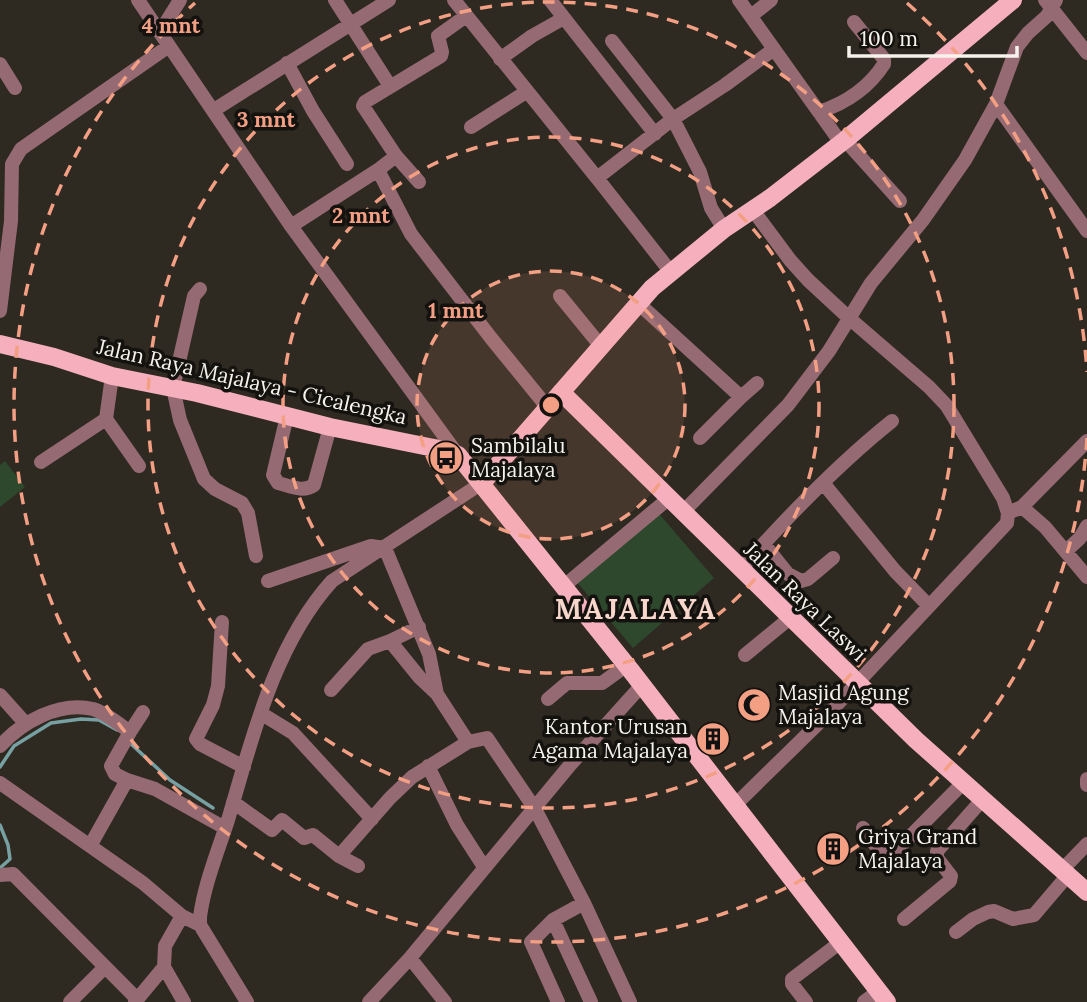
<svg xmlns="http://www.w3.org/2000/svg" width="1087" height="1002" viewBox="0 0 1087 1002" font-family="Lora,serif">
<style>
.green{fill:#2d482c}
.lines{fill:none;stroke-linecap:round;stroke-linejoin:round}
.stream{stroke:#76a0a2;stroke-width:3.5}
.minor{stroke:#956a72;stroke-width:14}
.major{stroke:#f6afbc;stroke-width:18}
.ring{fill:none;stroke:#f39f84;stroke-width:3.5;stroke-dasharray:12 9}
.labels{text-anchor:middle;stroke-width:7;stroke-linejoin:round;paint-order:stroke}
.street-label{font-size:21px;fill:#f6f3ed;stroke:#14120f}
.poi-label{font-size:21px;fill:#f6f3ed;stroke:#14120f;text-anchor:start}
.district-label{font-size:28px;font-weight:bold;letter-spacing:2px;fill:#f7d6cb;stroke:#14120f}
.centre{fill:#f39f84;stroke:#14120f;stroke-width:3.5}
.ring-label{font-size:21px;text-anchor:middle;font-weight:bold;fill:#f39f84;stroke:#14120f;stroke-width:7;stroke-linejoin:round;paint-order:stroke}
</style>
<rect width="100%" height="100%" fill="#2e2921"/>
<path class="green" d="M5 461 25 487 0 507V465Z
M656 510 714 578 633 648 575 580Z"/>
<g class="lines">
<path class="stream" d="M130 743 170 780 213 808
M0 767 14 746 51 723 81 719 99 720 117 730
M0 825 8 845 10 859 0 868"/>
<path class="minor" d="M138 0 291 226 458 455
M335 0 390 86
M454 0 597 178
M550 0 655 134
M739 0 841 143
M1045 0 1087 53
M751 16 771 0
M160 32 180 0
M612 41 673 119 725 85 774 49
M500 59 532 36 564 18
M287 63 313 111 347 164
M0 64 15 88
M996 104 1087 231
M214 110 389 0
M819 112C846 103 868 89 884 64V59L854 22
M471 127 526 92
M845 140 900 201
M378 170 411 234 491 338 548 408
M419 182 396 156 363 106 365 102 441 56 442 52 438 36 466 16
M291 226 378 170 396 156
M670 271 597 178 673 119 700 172 711 208 724 229
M200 289 194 296 173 388 180 420 204 479 215 489 242 503 248 513 256 556
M560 296 600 345
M637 302 741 397 757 383
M0 311 11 221 12 164 21 149 31 142 169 46
M287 416 273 475 278 483C290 486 303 493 314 485L330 427
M106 419 139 466
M700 438 741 397
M41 462 106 419 112 376
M824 484 895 571 929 606
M1022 507 1045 527 1087 577
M682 513 788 405 829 351 871 283 923 220 965 160 996 104 1017 47 1028 33 1047 16 1056 0
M1008 513 1022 507 1087 441
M764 544 788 574 801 581 808 579 833 558
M1066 551 1080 538 1087 526
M740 570C787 517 837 465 892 421
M268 581 371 546 385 548 429 654 437 694 468 742
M564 586 668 499
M222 622 218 686 213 705 196 739 200 744 244 767
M390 641 419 627
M745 655 790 618
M331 690 368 649 390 641 420 678 437 694
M0 695 26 724
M548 699 567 683H602L627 665
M262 714 293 733 372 819
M130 732 143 712
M0 746C22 722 59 701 93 709 106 713 119 724 130 732L111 766 115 774 127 780
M428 766 457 825 484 867
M1087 779V785
M0 783 143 883 182 916 200 925
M233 802 272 830 282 820 304 838 313 835 339 856 358 866
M735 805 830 712 1007 523 1008 513 1003 498 947 406 929 387 849 318 808 280 790 260 753 210
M863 828 882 854 891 856 963 783
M90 846 127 780 155 789 225 828
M339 856 390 798 412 777 468 742 487 738 535 809 584 903 630 1002
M1061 871 1087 844
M0 875 13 874 137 999
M182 916 165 946 164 967 184 1002
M904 919 950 881 951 876 937 858V851L982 800
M553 920 591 1002
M956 932 973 919 988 912 994 911 1013 919 1034 915 1068 875
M410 958 445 1002
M70 1002 105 967
M135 1002 164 967
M247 1002 200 925V917C204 885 218 851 228 820 252 739 274 645 332 581L482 483
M369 1002 410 958 570 765 642 685
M558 1002 531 942 553 920 584 903
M806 1002 792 984V979L842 941
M864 1002 879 991"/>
<path class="major" d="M0 344 54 357 112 376 197 393 330 427 434 448 458 455 632 672 887 1002
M561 392 916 740 1087 892
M482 483 652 288 724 229 770 198 845 140 1013 0"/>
</g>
<circle cx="551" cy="405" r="134" fill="#f39f84" fill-opacity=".12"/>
<g class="ring">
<circle cx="551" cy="405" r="134"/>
<circle cx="551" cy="405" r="268"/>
<circle cx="551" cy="405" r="403"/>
<path d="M1087 438A537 537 0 1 1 195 3M907 3A537 537 0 0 1 1087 372"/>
</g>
<defs>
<g id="bus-disc" transform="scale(1.75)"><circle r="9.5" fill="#f39f84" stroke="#14120f"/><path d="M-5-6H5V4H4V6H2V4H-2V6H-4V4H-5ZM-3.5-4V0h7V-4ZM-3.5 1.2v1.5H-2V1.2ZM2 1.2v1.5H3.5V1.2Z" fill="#111"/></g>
<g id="mosque-disc" transform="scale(1.75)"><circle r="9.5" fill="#f39f84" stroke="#14120f"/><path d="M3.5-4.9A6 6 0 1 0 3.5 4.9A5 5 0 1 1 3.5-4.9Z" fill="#111"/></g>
<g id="building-disc" transform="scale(1.75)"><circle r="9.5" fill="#f39f84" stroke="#14120f"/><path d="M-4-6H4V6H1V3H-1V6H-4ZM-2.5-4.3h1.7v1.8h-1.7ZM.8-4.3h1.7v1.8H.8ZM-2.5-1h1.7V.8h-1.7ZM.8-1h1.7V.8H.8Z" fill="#111"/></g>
</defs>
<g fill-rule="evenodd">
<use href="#bus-disc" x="446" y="458"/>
<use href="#mosque-disc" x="754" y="705"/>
<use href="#building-disc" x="713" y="739"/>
<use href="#building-disc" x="833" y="849"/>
</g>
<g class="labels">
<g class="street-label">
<text transform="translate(252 382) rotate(13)" y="7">Jalan Raya Majalaya - Cicalengka</text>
<text transform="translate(805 602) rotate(44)" y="7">Jalan Raya Laswi</text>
</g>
<g class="poi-label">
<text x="471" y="453">Sambilalu<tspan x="471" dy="24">Majalaya</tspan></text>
<text x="778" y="700">Masjid Agung<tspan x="778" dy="24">Majalaya</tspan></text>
<text x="688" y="734" text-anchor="end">Kantor Urusan<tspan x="688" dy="24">Agama Majalaya</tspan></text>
<text x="858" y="844">Griya Grand<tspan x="858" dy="24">Majalaya</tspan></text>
</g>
<g class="district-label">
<text x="636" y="619">MAJALAYA</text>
</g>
</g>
<circle cx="551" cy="405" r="10" class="centre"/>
<g class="ring-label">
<text x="171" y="33">4 mnt</text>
<text x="266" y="127">3 mnt</text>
<text x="361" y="223">2 mnt</text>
<text x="456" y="318">1 mnt</text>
</g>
<path d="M849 46v10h168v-10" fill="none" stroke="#f6f3ed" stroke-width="3.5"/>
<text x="860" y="46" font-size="21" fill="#f6f3ed" stroke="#14120f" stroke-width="5" paint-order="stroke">100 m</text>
</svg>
